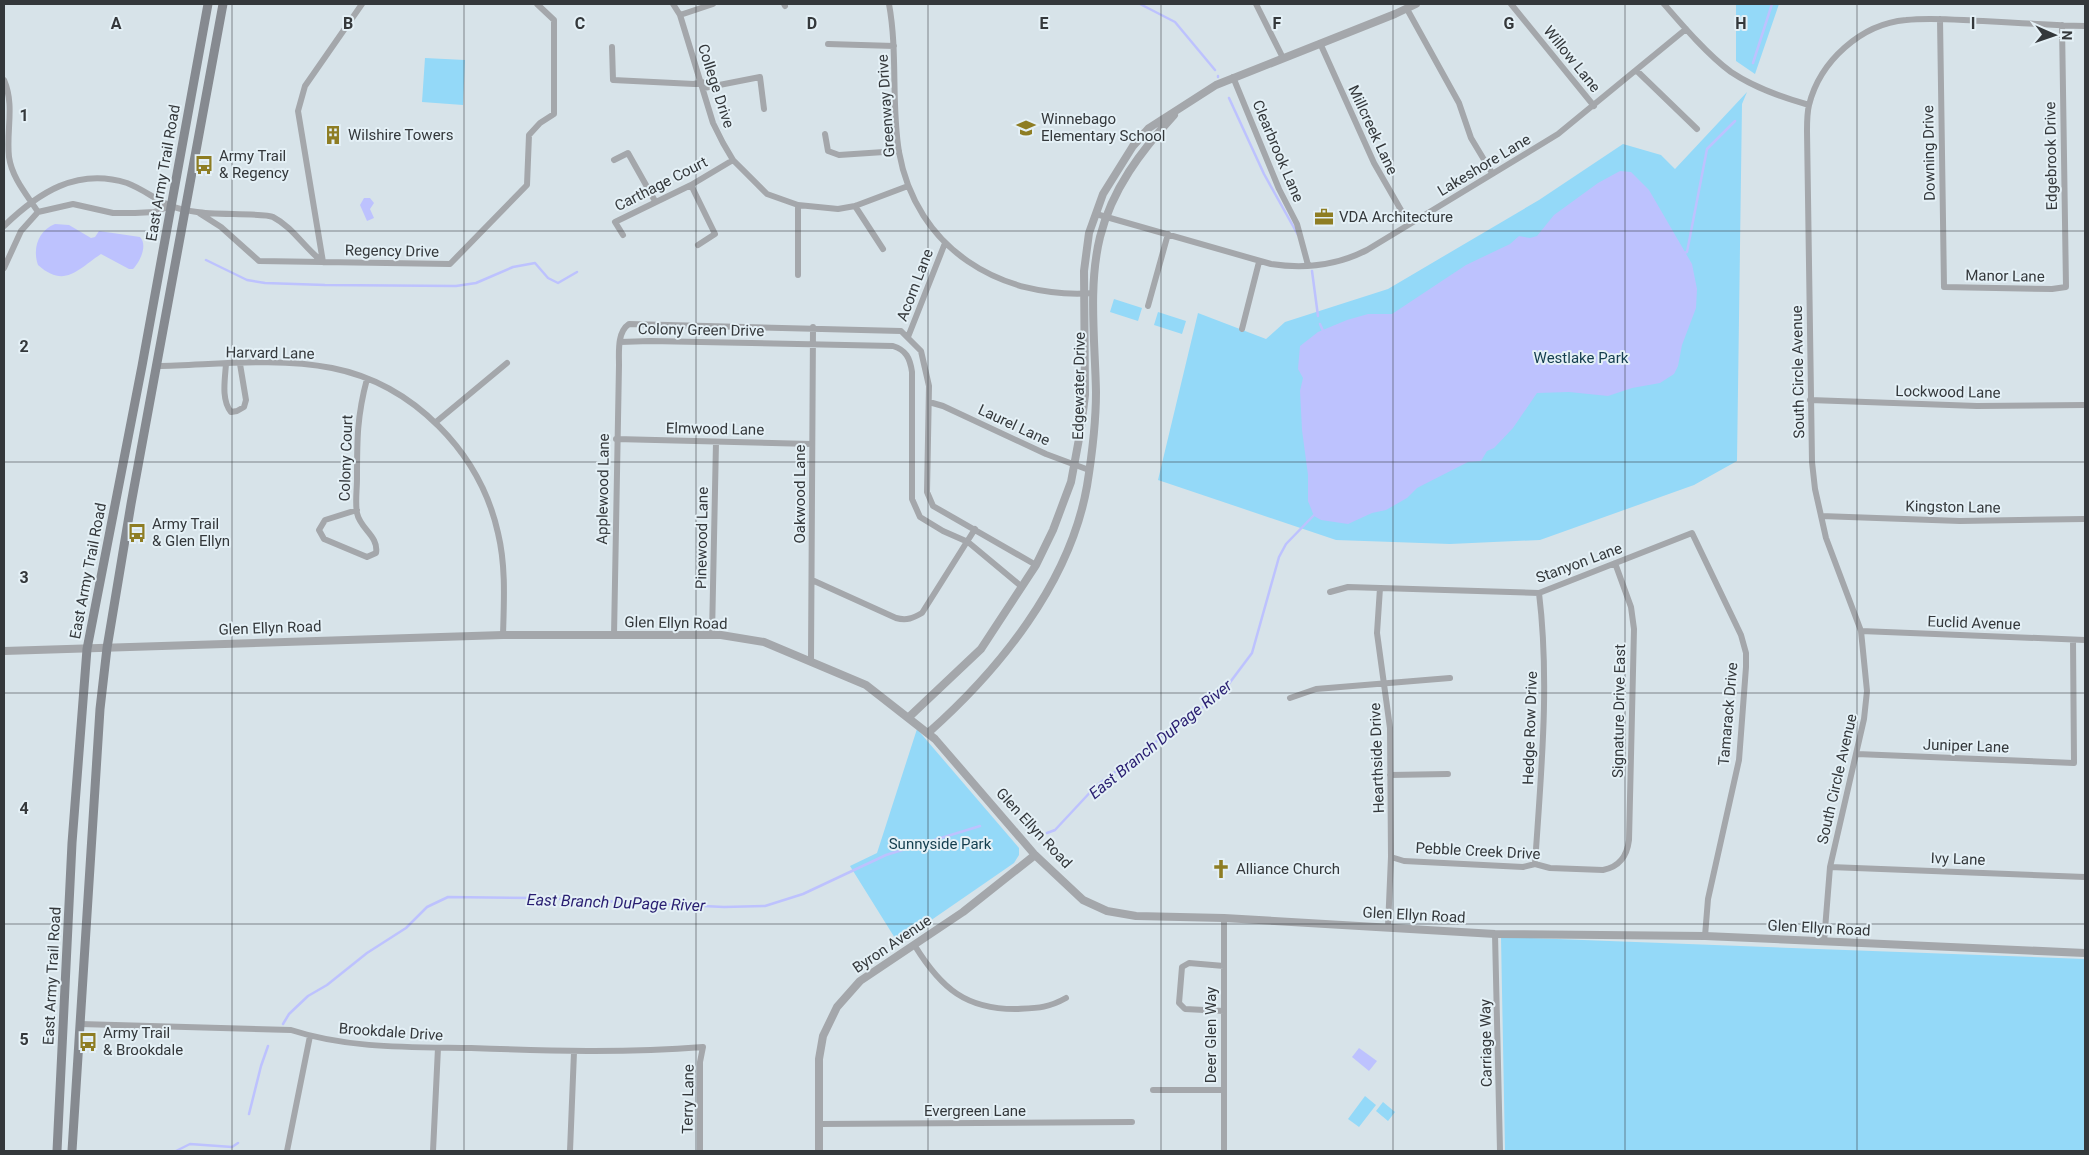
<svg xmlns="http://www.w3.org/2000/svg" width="2089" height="1155" font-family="Roboto,sans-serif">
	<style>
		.green { fill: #94d9f8 }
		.water { fill: #bdc2fe }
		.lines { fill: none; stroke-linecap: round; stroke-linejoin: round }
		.stream { stroke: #bdc2fe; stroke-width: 2.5 }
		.minor { stroke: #a4a7ab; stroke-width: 6 }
		.tertiary { stroke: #a4a7ab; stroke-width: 8 }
		.secondary { stroke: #868a90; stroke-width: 9 }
		.grid { fill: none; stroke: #34383b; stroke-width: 1; stroke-opacity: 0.55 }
		.labels { text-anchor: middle; stroke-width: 4; stroke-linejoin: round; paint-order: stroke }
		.street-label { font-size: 15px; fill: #34383b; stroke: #e4f0f6 }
		.poi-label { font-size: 15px; fill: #34383b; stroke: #e4f0f6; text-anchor: start }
		.park-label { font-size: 15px; fill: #133d4e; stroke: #e4f0f6 }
		.water-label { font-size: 16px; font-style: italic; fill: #291e71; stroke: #e4f0f6 }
		.grid-label { font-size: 16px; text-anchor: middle; font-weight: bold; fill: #34383b; stroke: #e4f0f6; stroke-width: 4; stroke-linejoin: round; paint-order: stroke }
	</style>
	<rect width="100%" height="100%" fill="#d7e3e9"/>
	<path class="green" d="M1736,4h43l-24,70 -19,-13z
		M425,58l40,2 -2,45 -41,-3z
		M1747,92l-5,12 -5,357 -43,24 -154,55 -90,4 -114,-4 -178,-60 40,-167 68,26 19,-17 103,-33 151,-89 84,-56 38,11 14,14z
		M1114,299l28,9 -4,13 -28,-9z
		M1158,312l28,9 -4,13 -28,-9z
		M917,729l102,119v7l-5,8 -116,80 -48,-77 27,-13z
		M1501,937l584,22v192h-580z
		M1365,1096l11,9 -17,22 -11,-8z
		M1383,1102l12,10 -7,9 -12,-10z"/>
	<path class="water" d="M1620,171l11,1 18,18 43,74 5,25 -1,19 -14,37 -4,21 -4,8 -14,9 -28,5 -24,8 -39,-4 -32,1 -24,35 -19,20 -7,3 -6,10 -13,1 -51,26 -10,10 -21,12 -14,3 -24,11 -27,-4 -7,-4 -6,-15v-26l-6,-45 -2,-39 3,-13 -5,-9 2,-23 18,-14 29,-12 21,-6h24l74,-49 44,-21 9,-8 11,2 7,-2 17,-21 44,-32z
		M364,198h6l4,5 -4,6 4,9 -7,3 -7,-16z
		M55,224l14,1 22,13 4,-1 4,-6 41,6c8,8 0,25 -7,32h-4l-28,-15c-23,15 -36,35 -63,11 -6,-17 1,-35 17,-41z
		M1359,1048l18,13 -8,10 -17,-14z"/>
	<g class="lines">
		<path class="stream" d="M1140,4l35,18 40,48
			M1753,63l19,-59
			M1218,76v1
			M1229,98l35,76 34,61
			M1684,253l3,-1 20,-103 28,-28
			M206,260l41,20 18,3 60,2 131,1 20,-3 37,-16 22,-4 13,15 10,5 19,-11
			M1312,271l6,45
			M1320,324l4,9
			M1047,833l8,-3 41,-44 126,-93 30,-40 27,-96 7,-13 30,-31
			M283,1024l6,-10 19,-18 19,-11 40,-32 39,-25 21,-21 21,-10 92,1 184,9 41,-1 38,-12 83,-39 94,-29
			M249,1114l12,-48 7,-20
			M176,1151l14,-7 42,3 6,-4"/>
		<path class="minor" d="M362,4l-57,82 -7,25 25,151 127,2 77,-79 2,-50 11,-12 14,-9v-94l-17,-16
			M673,4l7,11 33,108 10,20 10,17 34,34 31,11 40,4 17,-3 53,-20
			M784,4l1,2
			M889,4c9,49 2,100 10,148 17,96 101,148 195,141
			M1256,4l27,54
			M1511,4l83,102
			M1664,4c19,22 44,51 67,68 24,16 50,25 78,33
			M1407,9l52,94 12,35 21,35
			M680,15l33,-11
			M1940,19l4,268 108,2 14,-2 -4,-262
			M1320,43l54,120 35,61
			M828,44l66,2
			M612,47l1,33 81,4 8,-2
			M1637,71l60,58
			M1233,77l46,112 18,35 11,41
			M4,80c11,26 2,50 5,77 3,21 18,38 29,55
			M704,88l56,-11 4,32
			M825,134l3,17 11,4 60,-4
			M614,160l14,-7 27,48
			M691,185l24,49 -17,11
			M798,205v70
			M855,206l28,43
			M38,212l35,-8 40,9h22l19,-1 17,-6
			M199,213l22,14 38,34 64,1
			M1096,214l175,50c33,5 65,2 96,-14l191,-116 128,-105
			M4,226c34,-33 73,-59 123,-43 16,6 29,17 44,23 8,3 18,5 26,6 15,3 68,1 76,5 21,11 31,31 50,45
			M623,235l-8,-13 76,-37 42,-25
			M4,268l17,-37 17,-19
			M1148,306l20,-72
			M1242,329l17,-67
			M908,337l37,-94
			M620,342l30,-1 243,5c13,4 17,12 19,26v127l8,18 23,14 25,11 54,45
			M226,364c-1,15 -5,36 5,48l6,-1 7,-4 2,-7 -6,-36
			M157,366c57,-1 118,-9 175,2 81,16 148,84 166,165 8,33 6,68 5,102
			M1810,400l167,6 108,-1
			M929,402l14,4 103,48 43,16
			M436,422l71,-59
			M616,439l196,5
			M357,510l-32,10 -6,10 5,9 43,18 9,-4c3,-17 -16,-24 -19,-40 -2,-11 0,-23 0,-35 0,-38 0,-62 10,-99
			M1821,516l139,5 125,-2
			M812,580l84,38c11,3 17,0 26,-5l53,-84
			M1380,588l-3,45 13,95 1,129 -3,70
			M1330,592l18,-5 191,6 153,-60 49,102 5,18v14l-7,93 -31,139 -3,37
			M1861,631l224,9
			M712,635l4,-193
			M614,636l5,-271c0,-13 -2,-33 10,-41l272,7 20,20 8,35 -2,106 6,14 103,59
			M811,660l2,-333
			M1290,698l26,-9 134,-11
			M1857,754l217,9 -1,-123
			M1390,775l58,-1
			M1391,857l13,4 119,6 12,-3 15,4 53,2c16,-3 24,-13 26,-30l5,-211 -3,-22 -16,-44
			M1535,864c6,-91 15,-181 4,-271
			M1830,867l255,10
			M1224,918v233
			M1495,934l5,217
			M1824,942l6,-75 34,-148 3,-28 -6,-60 -35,-93 -11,-49 -3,-27 -5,-331c0,-8 0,-18 2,-26 11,-44 52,-81 97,-85 26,-3 51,0 77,1 34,2 68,4 102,5
			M915,946c26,42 51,64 103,63 20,-1 30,-1 48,-11
			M1224,966l-35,-3 -7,4 -3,36 6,6 39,2
			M80,1024l211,6c58,19 120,17 180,18 78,3 155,5 232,-1l-3,15v89
			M1153,1090h71
			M819,1124l313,-2
			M287,1151l23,-115
			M433,1151l5,-103
			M570,1151l4,-99"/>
		<path class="tertiary" d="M4,651l499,-16h218l43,7 102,43 69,54 100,116 48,45 24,11 29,5 88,2 271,16 210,2 380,17
			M908,718l73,-69 55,-84 17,-35 18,-48 10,-54 4,-33 -1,-124 5,-38 14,-39 30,-48 16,-18 67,-43 179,-71 21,-10
			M928,733c71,-63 142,-150 159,-247 5,-31 9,-63 9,-94 -1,-51 -8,-106 4,-155 12,-48 41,-86 74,-122
			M819,1151v-92l4,-23 14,-29 23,-26 103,-69 72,-57"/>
		<path class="secondary" d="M57,1151l15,-308 15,-194 55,-283 66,-362
			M72,1151l28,-442 7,-61 24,-144 92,-500"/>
	</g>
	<path class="grid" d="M232,4v1147M464,4v1147M696,4v1147M928,4v1147M1161,4v1147M1393,4v1147M1625,4v1147M1857,4v1147M4,231h2081M4,462h2081M4,693h2081M4,924h2081"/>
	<defs>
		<g id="school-bare" transform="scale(1.5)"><path d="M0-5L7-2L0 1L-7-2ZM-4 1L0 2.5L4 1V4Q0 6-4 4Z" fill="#8e7d23" stroke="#e4f0f6" stroke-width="2.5" paint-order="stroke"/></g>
		<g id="building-bare" transform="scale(1.5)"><path d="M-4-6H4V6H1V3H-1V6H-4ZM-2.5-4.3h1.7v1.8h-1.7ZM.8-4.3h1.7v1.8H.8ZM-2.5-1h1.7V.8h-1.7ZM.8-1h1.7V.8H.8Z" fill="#8e7d23" stroke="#e4f0f6" stroke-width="2.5" paint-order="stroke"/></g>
		<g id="bus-bare" transform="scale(1.5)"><path d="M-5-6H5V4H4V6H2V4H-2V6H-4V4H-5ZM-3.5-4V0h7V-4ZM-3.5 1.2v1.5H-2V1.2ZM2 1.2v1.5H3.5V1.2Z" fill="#8e7d23" stroke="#e4f0f6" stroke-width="2.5" paint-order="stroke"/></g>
		<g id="office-bare" transform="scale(1.5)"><path d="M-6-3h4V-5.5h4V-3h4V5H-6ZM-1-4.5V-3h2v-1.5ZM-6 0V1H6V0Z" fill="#8e7d23" stroke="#e4f0f6" stroke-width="2.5" paint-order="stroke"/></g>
		<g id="church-bare" transform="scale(1.5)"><path d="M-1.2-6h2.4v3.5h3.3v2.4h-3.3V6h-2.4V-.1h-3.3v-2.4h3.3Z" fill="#8e7d23" stroke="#e4f0f6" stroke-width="2.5" paint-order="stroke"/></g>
	</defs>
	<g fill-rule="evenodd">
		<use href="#school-bare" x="1026" y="128"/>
		<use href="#building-bare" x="333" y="135"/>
		<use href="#bus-bare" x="204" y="165"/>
		<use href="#office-bare" x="1324" y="217"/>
		<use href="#bus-bare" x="137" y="533"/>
		<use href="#church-bare" x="1221" y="869"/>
		<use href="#bus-bare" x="88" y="1042"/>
	</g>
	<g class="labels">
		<g class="street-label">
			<text transform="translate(1572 59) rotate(51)" y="5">Willow Lane</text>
			<text transform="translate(716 86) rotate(72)" y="5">College Drive</text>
			<text transform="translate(886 106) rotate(-94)" y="5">Greenway Drive</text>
			<text transform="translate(1373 130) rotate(65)" y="5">Millcreek Lane</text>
			<text transform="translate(1278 151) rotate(67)" y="5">Clearbrook Lane</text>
			<text transform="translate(1929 153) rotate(-91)" y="5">Downing Drive</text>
			<text transform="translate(2051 156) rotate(-91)" y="5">Edgebrook Drive</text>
			<text transform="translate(1484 165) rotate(-31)" y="5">Lakeshore Lane</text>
			<text transform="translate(163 173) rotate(-80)" y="5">East Army Trail Road</text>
			<text transform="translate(661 184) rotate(-27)" y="5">Carthage Court</text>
			<text transform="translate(392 251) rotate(1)" y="5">Regency Drive</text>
			<text transform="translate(2005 276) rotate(1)" y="5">Manor Lane</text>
			<text transform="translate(915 285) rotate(-69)" y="5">Acorn Lane</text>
			<text transform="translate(701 330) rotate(1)" y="5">Colony Green Drive</text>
			<text transform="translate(270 353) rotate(1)" y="5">Harvard Lane</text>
			<text transform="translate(1798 372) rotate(-91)" y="5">South Circle Avenue</text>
			<text transform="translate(1079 386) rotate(-89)" y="5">Edgewater Drive</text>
			<text transform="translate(1948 392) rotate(1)" y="5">Lockwood Lane</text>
			<text transform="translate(1014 425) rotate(25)" y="5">Laurel Lane</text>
			<text transform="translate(715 429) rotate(1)" y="5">Elmwood Lane</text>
			<text transform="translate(346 458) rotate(-88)" y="5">Colony Court</text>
			<text transform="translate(603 489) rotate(-89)" y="5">Applewood Lane</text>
			<text transform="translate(800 494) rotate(-90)" y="5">Oakwood Lane</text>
			<text transform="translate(1953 507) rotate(1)" y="5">Kingston Lane</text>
			<text transform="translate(702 538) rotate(-89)" y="5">Pinewood Lane</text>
			<text transform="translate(1579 563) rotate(-20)" y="5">Stanyon Lane</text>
			<text transform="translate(88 571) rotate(-79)" y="5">East Army Trail Road</text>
			<text transform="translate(676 623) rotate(1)" y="5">Glen Ellyn Road</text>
			<text transform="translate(1974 623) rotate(2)" y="5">Euclid Avenue</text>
			<text transform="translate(270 628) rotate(-2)" y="5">Glen Ellyn Road</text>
			<text transform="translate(1619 711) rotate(-89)" y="5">Signature Drive East</text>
			<text transform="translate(1728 714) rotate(-85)" y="5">Tamarack Drive</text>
			<text transform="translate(1530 728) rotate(-88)" y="5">Hedge Row Drive</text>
			<text transform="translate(1966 746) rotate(2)" y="5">Juniper Lane</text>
			<text transform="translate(1377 758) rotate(-92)" y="5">Hearthside Drive</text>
			<text transform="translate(1837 779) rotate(-77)" y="5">South Circle Avenue</text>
			<text transform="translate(1034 828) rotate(47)" y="5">Glen Ellyn Road</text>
			<text transform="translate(1478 851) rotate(3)" y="5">Pebble Creek Drive</text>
			<text transform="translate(1958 859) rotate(2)" y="5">Ivy Lane</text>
			<text transform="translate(1414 915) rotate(3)" y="5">Glen Ellyn Road</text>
			<text transform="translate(1819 928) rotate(3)" y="5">Glen Ellyn Road</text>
			<text transform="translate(892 944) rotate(-34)" y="5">Byron Avenue</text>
			<text transform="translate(52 976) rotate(-87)" y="5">East Army Trail Road</text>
			<text transform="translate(391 1032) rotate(4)" y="5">Brookdale Drive</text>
			<text transform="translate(1211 1035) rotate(-90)" y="5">Deer Glen Way</text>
			<text transform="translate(1486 1043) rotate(-91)" y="5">Carriage Way</text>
			<text transform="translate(688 1099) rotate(-89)" y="5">Terry Lane</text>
			<text x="975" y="1116">Evergreen Lane</text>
		</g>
		<g class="poi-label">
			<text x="1041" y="124">Winnebago<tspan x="1041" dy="17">Elementary School</tspan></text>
			<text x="348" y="140">Wilshire Towers</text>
			<text x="219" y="161">Army Trail<tspan x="219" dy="17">&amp; Regency</tspan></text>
			<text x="1339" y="222">VDA Architecture</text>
			<text x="152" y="529">Army Trail<tspan x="152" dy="17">&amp; Glen Ellyn</tspan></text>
			<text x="1236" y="874">Alliance Church</text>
			<text x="103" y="1038">Army Trail<tspan x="103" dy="17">&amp; Brookdale</tspan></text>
		</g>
		<g class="park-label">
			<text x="1581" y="363">Westlake Park</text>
			<text x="940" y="849">Sunnyside Park</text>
		</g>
		<g class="water-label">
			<text transform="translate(1160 739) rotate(-39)" y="6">East Branch DuPage River</text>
			<text transform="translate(616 902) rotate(2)" y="6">East Branch DuPage River</text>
		</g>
	</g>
	<g class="grid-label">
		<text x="116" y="29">A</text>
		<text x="348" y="29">B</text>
		<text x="580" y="29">C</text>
		<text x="812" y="29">D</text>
		<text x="1044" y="29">E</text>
		<text x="1277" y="29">F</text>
		<text x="1509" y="29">G</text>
		<text x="1741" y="29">H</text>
		<text x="1973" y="29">I</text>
		<text x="24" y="121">1</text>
		<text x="24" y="352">2</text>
		<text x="24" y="583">3</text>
		<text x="24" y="814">4</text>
		<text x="24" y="1045">5</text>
	</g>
	<rect width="2089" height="1155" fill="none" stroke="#34383b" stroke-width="10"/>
	<g transform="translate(2054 35) rotate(92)" stroke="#e4f0f6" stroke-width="4" paint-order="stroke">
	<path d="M0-4L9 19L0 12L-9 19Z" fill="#34383b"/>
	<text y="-8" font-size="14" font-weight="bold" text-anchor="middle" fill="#34383b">N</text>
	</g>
</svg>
